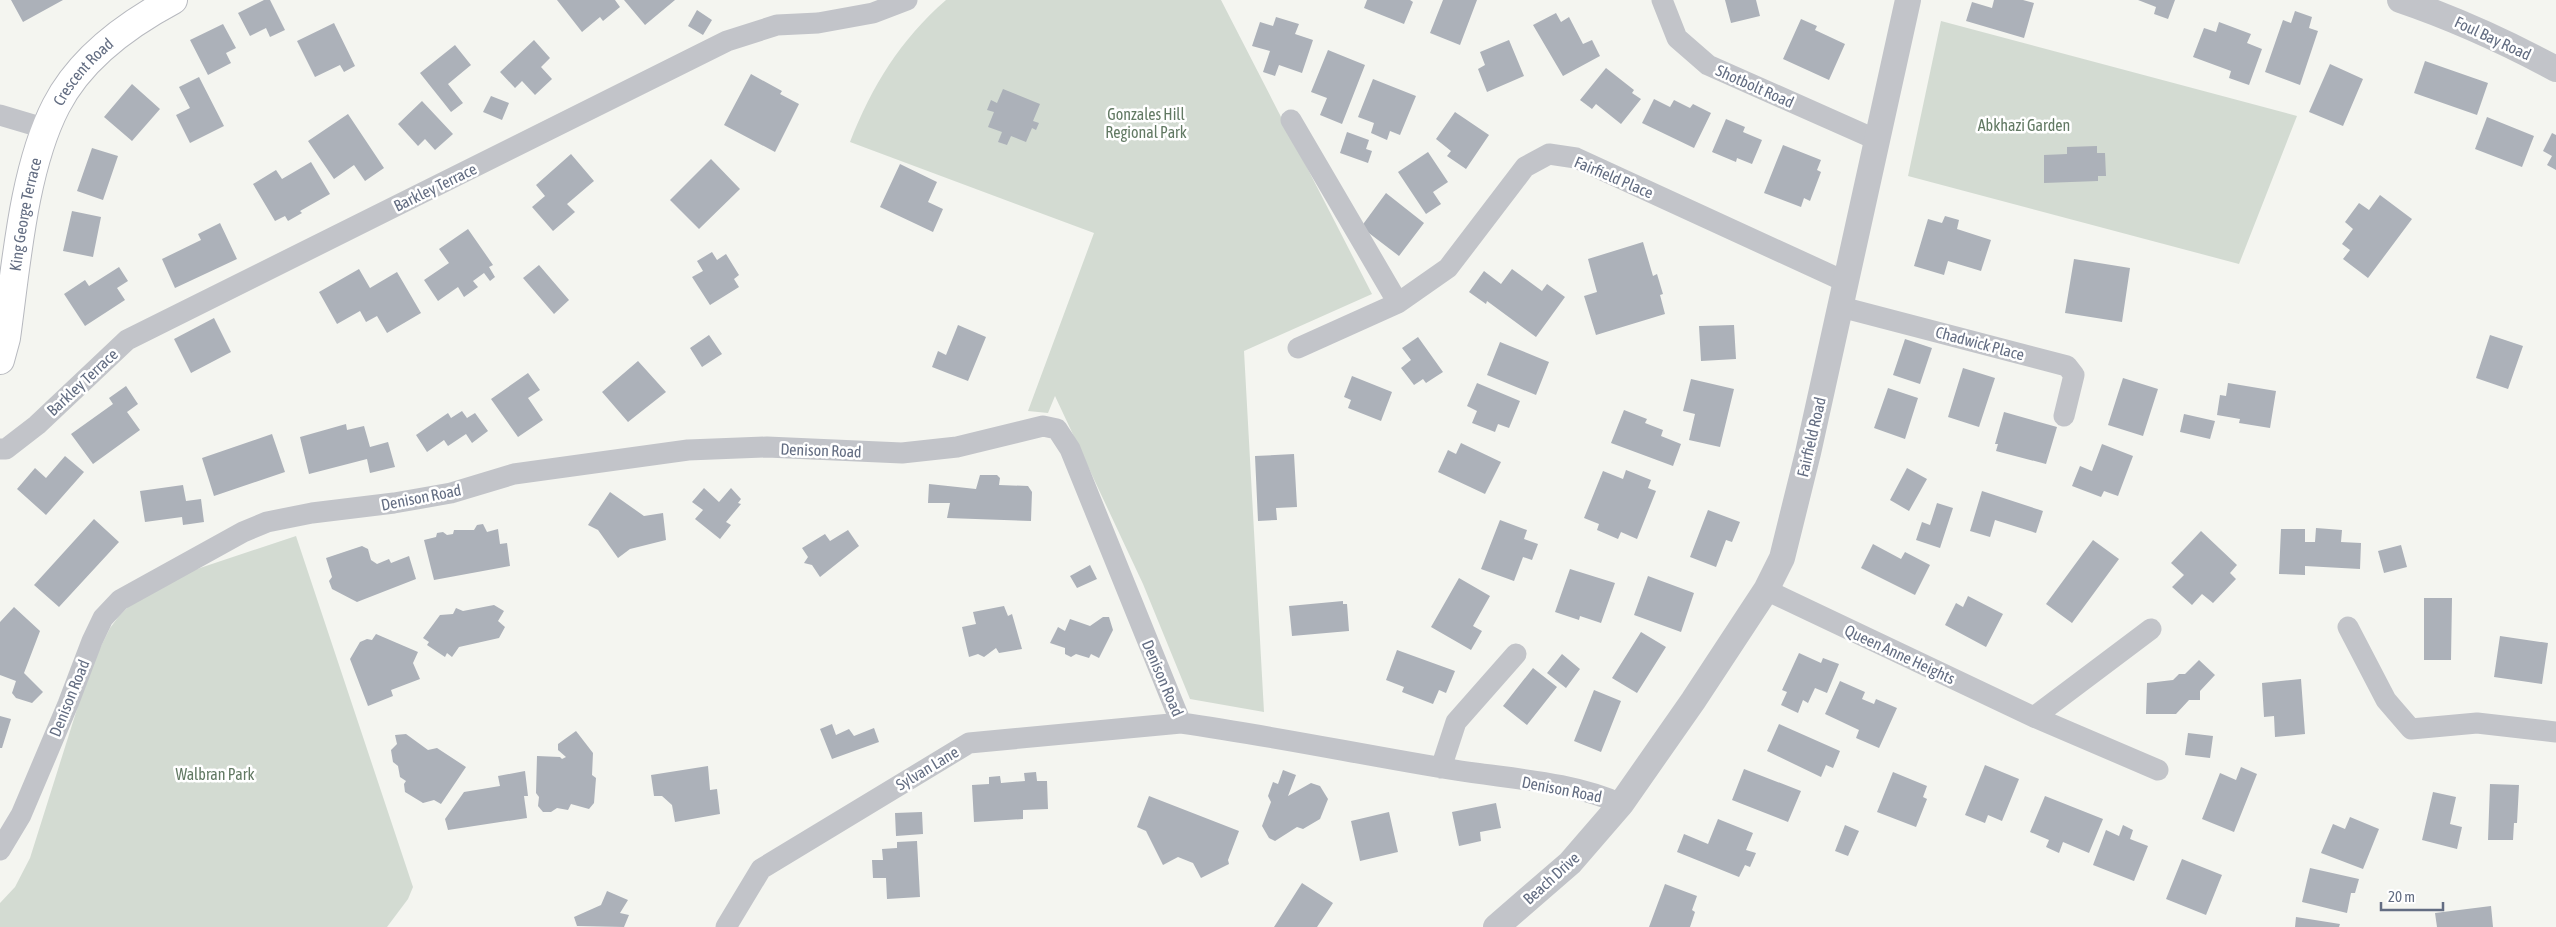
<svg xmlns="http://www.w3.org/2000/svg" width="2556" height="927" font-family="'Asap Condensed',sans-serif">
	<style>
		.green { fill: #d3dbd2 }
		.building { fill: #acb1b9 }
		.lines { fill: none; stroke-linecap: round; stroke-linejoin: round }
		.secondary-casing { stroke: #b7b9bf; stroke-width: 30 }
		.minor { stroke: #c2c4c9; stroke-width: 21 }
		.tertiary { stroke: #c2c4c9; stroke-width: 26 }
		.secondary { stroke: #fff; stroke-width: 28 }
		.labels { text-anchor: middle; stroke-width: 5; stroke-linejoin: round; paint-order: stroke }
		.street-label { font-size: 16px; fill: #636d82; stroke: #fff }
		.park-label { font-size: 16px; fill: #627963; stroke: #fff }
	</style>
	<rect width="100%" height="100%" fill="#f4f5f0"/>
	<path class="green" d="M946,0h275l151,294 -128,57 20,361 -74,-13 -47,-115 -88,-188 -7,17 -20,-2 66,-178 -244,-91c22,-56 50,-102 96,-142z
		M1941,21l356,95 -58,148 -331,-88z
		M296,536l117,351 -5,12 -21,28h-387v-24l15,-16 15,-29 60,-190 20,-40 9,-12 12,-12 48,-29z"/>
	<path class="building" d="M11,0h52l-40,22z
		M264,0h6l15,30 -15,7 -4,-9 -16,8 -12,-23z
		M557,0h58l5,7 -17,14 -3,-4 -18,15z
		M624,0h51l-30,25z
		M1367,0h43l3,2 -9,22 -40,-16z
		M1443,0h34l-17,45 -30,-12z
		M1725,0h31l4,16 -29,7z
		M1994,0h29l11,3 -10,35 -58,-17 6,-19 20,6z
		M2138,0h37l-7,19 -14,-5 2,-7z
		M697,10l15,10 -9,15 -15,-9z
		M2295,11l17,6 -3,11 9,3 -18,54 -35,-13 18,-52 8,3z
		M1556,13l5,9 8,-5 14,27 9,-4 8,16 -37,20 -30,-51z
		M1276,17l23,7 -4,10 18,6 -11,33 -23,-8 -4,11 -12,-4 7,-21 -18,-5 8,-24 13,4z
		M1801,19l16,7 -2,4 30,14 -16,36 -46,-21z
		M2219,22l32,12 -4,9 15,6 -13,36 -20,-7 2,-7 -38,-14 11,-29 12,4z
		M334,23l21,43 -11,6 -4,-7 -25,12 -18,-36z
		M223,24l13,24 -10,5 5,10 -23,12 -18,-35z
		M534,40l16,18 -9,9 11,12 -17,16 -13,-14 -7,7 -15,-16z
		M1509,40l15,36 -37,16 -9,-23 7,-4 -5,-13z
		M455,45l16,20 -23,19 15,19 -12,9 -31,-39z
		M1328,50l37,15 -23,59 -22,-9 7,-17 -16,-6z
		M2425,61l63,22 -11,32 -63,-22z
		M2330,64l33,15 -20,47 -34,-14z
		M1606,68l28,22 -2,3 9,6 -20,25 -25,-20 -4,5 -12,-9z
		M751,74l31,17 -2,3 19,10 -24,48 -51,-27z
		M199,77l25,49 -34,17 -14,-28 14,-7 -11,-21z
		M1373,79l43,17 -16,39 -10,-4 -3,9 -16,-7 3,-10 -16,-6z
		M132,84l28,25 -28,32 -28,-24z
		M1003,89l37,15 -7,17 6,2 -3,7 -4,-2 -6,14 -15,-6 -4,9 -9,-3 4,-10 -14,-5 6,-15 -7,-2 4,-10 6,3z
		M491,96l18,7 -7,17 -19,-8z
		M1654,99l16,8 4,-7 16,8 3,-4 18,9 -17,35 -52,-25z
		M422,101l31,33 -18,16 -10,-11 -7,7 -20,-22z
		M1455,112l34,23 -23,34 -19,-13 4,-5 -15,-12z
		M348,114l36,54 -19,13 -11,-16 -20,14 -26,-38z
		M2487,117l47,19 -12,31 -47,-18z
		M1726,119l19,8 -2,5 19,8 -10,24 -15,-6 -1,4 -24,-10z
		M1347,132l22,8 -3,9 6,2 -4,12 -28,-10z
		M2552,133l4,2v35l-9,-5 5,-9 -9,-5z
		M1783,145l38,15 -4,10 4,2 -11,29 -6,-3 -3,9 -37,-14z
		M2097,146v7h8l1,23h-8v5l-54,2v-28l23,-1v-7z
		M92,148l26,8 -15,44 -26,-9z
		M1428,152l20,30 -15,10 8,12 -15,10 -28,-42z
		M571,154l23,27 -27,23 8,8 -22,19 -21,-24 13,-11 -9,-11z
		M711,159l29,30 -41,40 -29,-29z
		M311,162l19,32 -30,17 2,2 -14,8 -3,-5 -10,5 -22,-37 23,-14 6,9z
		M900,164l37,18 -9,20 15,7 -10,23 -53,-25z
		M1386,193l38,30 -25,33 -38,-29z
		M2380,195l32,24 -44,59 -25,-19 7,-9 -8,-6 11,-15 -8,-7 14,-19 10,7z
		M72,211l29,6 -8,40 -30,-6z
		M1945,216l14,4 -2,9 34,11 -10,31 -33,-10 -4,14 -30,-9 14,-47 14,4z
		M220,223l17,36 -62,29 -13,-29 39,-19 -3,-6z
		M468,229l25,36 -4,2 6,10 -5,4 -6,-8 -11,8 5,6 -14,10 -6,-10 -20,14 -14,-21 25,-17 -10,-14z
		M1643,242l10,34 4,-2 6,20 -3,1 5,19 -69,21 -12,-39 13,-4 -9,-33z
		M712,252l5,8 9,-6 13,21 -5,4 5,8 -29,18 -18,-28 11,-6 -6,-10z
		M2074,259l56,9 -8,54 -57,-9z
		M539,265l30,35 -15,14 -31,-36z
		M119,267l9,14 -11,7 8,12 -40,26 -21,-32 21,-14 4,6z
		M359,269l11,19 27,-16 24,41 -34,20 -10,-17 -11,6 -6,-11 -23,13 -18,-32z
		M1512,269l30,22 5,-7 18,13 -29,40 -49,-36 -1,3 -17,-12 15,-21 17,13z
		M214,318l17,34 -40,21 -17,-34z
		M958,325l28,12 -18,44 -36,-14 6,-16 8,4z
		M1734,325l2,34 -35,2 -2,-35z
		M709,335l13,19 -20,13 -12,-19z
		M2490,335l33,11 -15,43 -32,-11z
		M1418,337l25,35 -17,11 -3,-4 -9,6 -13,-17 10,-8 -9,-12z
		M1905,339l27,9 -12,36 -27,-9z
		M1500,342l49,20 -13,33 -49,-20z
		M638,361l28,31 -38,30 -26,-30z
		M1963,368l32,10 -16,49 -31,-10z
		M528,373l12,17 -12,8 15,22 -25,17 -27,-38z
		M1352,376l40,16 -11,29 -33,-13 3,-8 -7,-3z
		M2123,378l35,11 -15,47 -35,-11z
		M1691,379l43,10 -14,58 -31,-7 6,-26 -12,-3z
		M1477,383l43,18 -11,27 -11,-4 -3,8 -23,-9 5,-12 -10,-5z
		M2228,383l48,8 -6,37 -31,-5 1,-4 -23,-4 3,-20 6,1z
		M126,386l12,18 -11,8 13,18 -47,34 -22,-30 42,-30 -4,-6z
		M1888,388l30,10 -13,41 -31,-11z
		M1624,410l23,9 -2,4 18,7 -2,6 20,8 -8,22 -62,-23z
		M462,411l5,7 8,-5 13,18 -16,12 -6,-9 -18,12 -4,-6 -17,12 -11,-17 32,-22 3,5z
		M2004,412l53,15 -11,37 -50,-13 2,-7h-3z
		M2184,414l31,7 -5,18 -30,-7z
		M346,424l1,6 17,-4 6,21 18,-5 7,25 -25,6 -3,-14 -58,15 -9,-37z
		M272,434l13,38 -71,24 -12,-38z
		M1461,443l40,19 -16,32 -47,-22 10,-22 8,4z
		M2102,444l31,12 -15,40 -14,-5 -3,6 -29,-11 8,-20 12,5z
		M1294,454l3,53 -21,1 1,12 -19,1 -3,-65z
		M65,456l19,16 -38,43 -29,-26 18,-21 11,10z
		M1907,468l20,11 -18,32 -19,-11z
		M1626,470l25,10 -3,8 8,3 -19,48 -16,-7 -3,7 -21,-9 2,-6 -15,-6 19,-47 20,8z
		M980,475h17l3,3 -1,7 29,1 4,6 -1,29 -84,-3 3,-15h-22l1,-19 47,5z
		M183,485l3,16 15,-2 3,23 -21,3 -1,-8 -37,5 -5,-31z
		M704,488l15,14 12,-14 10,11 -3,4 3,1 -15,18 5,3 -11,14 -25,-20 8,-9 -11,-8z
		M1982,491l61,20 -7,22 -41,-13 -5,17 -20,-6z
		M610,492l34,24 19,-3 3,27 -36,9 -12,9 -20,-28 -10,-5z
		M1937,503l16,5 -13,40 -24,-8 6,-18 8,3z
		M1708,510l32,12 -8,20 -6,-2 -10,27 -26,-10z
		M94,519l25,23 -60,65 -25,-22z
		M1500,520l27,10 -3,9 14,5 -6,16 -9,-3 -9,24 -33,-12z
		M483,524l4,8 11,-3 2,15 7,-1 3,23 -76,14 -10,-40 12,-3 1,-4 6,-1 4,3 6,-1 1,-4h20l3,-5z
		M2316,528l26,2 -1,12 20,1 -1,26 -55,-3v9l-26,-1 2,-45h24v13h10z
		M848,530l11,16 -39,31 -8,-12 -8,-2 4,-6 -6,-9 23,-14 5,7z
		M2201,531l36,34 -7,8 6,6 -23,24 -11,-9 -10,11 -20,-18 12,-12 -13,-12z
		M2093,540l26,19 -47,64 -26,-19z
		M1873,544l28,15 4,-7 25,13 -15,30 -54,-27z
		M2401,545l6,22 -23,6 -6,-22z
		M362,546l6,3 3,11 6,4 12,-5 2,4 18,-7 7,23 -59,23 -25,-13 -3,-8 3,-4 -6,-19z
		M1090,565l7,14 -20,9 -7,-12z
		M1570,569l45,14 -14,40 -21,-7 -1,4 -24,-8z
		M1648,576l46,17 -13,39 -47,-17z
		M1459,578l31,18 -17,30 9,5 -11,19 -40,-23z
		M1968,596l35,18 -17,33 -41,-22 11,-22 7,4z
		M2424,598h28l-1,62h-27z
		M1343,601v3h4l2,27 -57,5 -3,-30z
		M494,605l10,6 -6,10 7,6 -6,11 -40,9 -7,10 -5,-4 -2,4 -18,-12 2,-3 -6,-4 17,-23 13,-1 3,-6 7,3z
		M1004,606l4,10 4,-2 10,35 -23,4 -3,-5 -12,9 -6,-3 -9,3 -7,-30 14,-3 -3,-12z
		M14,607l26,24 -16,42 19,19 -11,11 -16,-5 -4,-5 4,-12 -16,-6v-53z
		M1103,617h6l4,13 -14,28 -8,-4 -2,4 -13,-4 -5,3 -6,-3v-6l-15,-5 8,-16 7,4 5,-12 20,7z
		M1641,632l25,15 -29,46 -25,-15z
		M376,634l42,18 -5,11 7,16 -29,11 2,6 -25,10 -18,-47 10,-17 7,-3 5,1z
		M2500,636l48,7 -6,41 -48,-7z
		M1397,650l58,21 -9,22 -7,-3 -6,14 -31,-12 2,-5 -18,-7z
		M1799,653l22,10 2,-5 16,6 -12,29 -12,-5 -7,15 -5,-3 -5,13 -17,-8 6,-13 -5,-2z
		M1562,654l18,15 -14,19 -19,-15z
		M2199,660l16,15 -15,16v9h-11l-13,14h-30l1,-31 26,-3 6,-6h6z
		M1533,668l24,19 -30,38 -24,-19z
		M2301,679l4,55 -30,3 -1,-21 -10,1 -2,-34z
		M1840,681l25,11 -3,7 12,5 2,-5 21,9 -18,40 -23,-10 3,-8 -34,-16z
		M1594,690l27,11 -20,51 -27,-11z
		M0,716l11,3 -9,29h-2z
		M832,724l4,11 13,-6 5,7 20,-8 5,14 -47,17 -12,-30z
		M1779,724l61,27 -7,17 -7,-3 -5,12 -54,-26z
		M576,731l17,22 -1,22 4,3 -2,25 -5,6 -18,-5 -3,6 -11,-2 -6,4h-8l-5,-6 1,-9 -3,-4 1,-37 23,1 2,2 4,-2 -8,-7v-6z
		M2188,733l25,3 -3,22 -25,-3z
		M406,734l22,16 9,-2 29,19 -25,37 -7,-4 -11,3 -18,-11 -1,-8 2,-3 -6,-4 -2,-11 -5,-4 -2,-12 6,-6 -2,-9z
		M1985,765l34,14 -17,42 -14,-6 -3,8 -20,-8z
		M708,766l2,24 7,-1 3,25 -45,8 -3,-17 -10,-9h-8l-3,-21z
		M2241,767l16,7 -23,58 -32,-13 18,-46 16,7z
		M1744,769l57,22 -13,31 -56,-22z
		M1283,770l13,5 -8,21 23,-13 9,3 8,13 -8,20 -17,10 -6,-2 -22,14 -6,-3 -7,-12 9,-24 -3,-6 5,-14 5,2z
		M525,771l3,25h-4l3,22 -79,12 -3,-11 19,-27 36,-6 -2,-10z
		M1036,772l1,9h10l1,28 -25,1v9l-49,3 -2,-37 17,-1v-7l11,-1 1,7 24,-2 -1,-8z
		M1893,772l34,14 -4,11 4,2 -11,28 -39,-15z
		M2490,784l29,1 -2,38h-3l-1,17h-25z
		M2433,792l23,5 -6,27 12,3 -5,22 -35,-9z
		M1149,796l90,35 -11,29 1,4 -28,14 -8,-15 -15,-6 -15,8 -17,-34 -9,-4z
		M2045,796l58,23 -14,34 -26,-11 -4,11 -13,-6 3,-7 -19,-8z
		M1496,803l5,25 -21,4 1,9 -22,5 -7,-34z
		M922,812l1,22 -27,2 -1,-23z
		M1389,812l9,40 -38,9 -9,-40z
		M2350,817l29,12 -16,40 -42,-16 12,-29 12,5z
		M1718,819l35,14 -7,17 10,3 -6,14 -5,-2 -6,12 -62,-25 7,-18 24,10z
		M1845,825l14,6 -11,25 -13,-5z
		M2123,825l10,5 -3,9 18,7 -14,35 -41,-16 13,-35 13,6z
		M917,841l3,56 -33,2 -1,-21h-13l-1,-18h11l-1,-11 15,-1v-6z
		M2182,859l40,16 -16,40 -40,-16z
		M2310,868l49,11 -4,14h-4l-4,20 -45,-11z
		M1302,883l31,20 -16,24h-43z
		M1665,884l32,12 -5,14 3,2 -5,15h-41z
		M607,891l21,9 -8,13 9,2 -5,12 -47,-1 -3,-9 27,-12z
		M2491,906l2,21h-56l-2,-14z
		M2296,917l44,7 -1,3h-44z"/>
	<g class="lines">
		<g class="secondary-casing">
			<g id="secondary">
				<path id="s1" d="M0,360l6,-22c10,-71 17,-168 50,-232 24,-47 72,-82 117,-106"/>
			</g>
		</g>
		<path class="minor" d="M1662,0l15,38 31,27 169,75
			M0,115l47,14
			M1291,120l107,183
			M1841,307l226,59 7,9 -10,41
			M1298,348l100,-45 50,-35 77,-101 24,-13 27,4 270,124
			M0,449h6l31,-24 90,-85 600,-299 50,-16 41,-2 55,-10 34,-13
			M1766,590l268,127 124,53
			M2348,627l38,73 25,29 66,-6 79,9
			M2034,717l117,-88
			M1441,768l15,-46 60,-68
			M0,850l21,-35 47,-111 24,-63 11,-23 17,-18 123,-68 24,-10 45,-9 82,-10 57,-10 63,-19 174,-24 79,-3 135,6 55,-6 86,-21 14,3 13,20 111,274c92,13 182,32 274,47 55,9 115,11 166,34
			M726,927l35,-58 208,-126 212,-20"/>
		<path class="tertiary" d="M2400,0c56,19 104,41 156,69
			M1496,927l74,-64 51,-59 72,-103 73,-111 16,-32 26,-105 100,-453"/>
		<use href="#secondary" class="secondary"/>
	</g>
	<g class="labels">
		<g class="street-label">
			<text transform="translate(2493 38) rotate(25)" y="6">Foul Bay Road</text>
			<text dy="6" stroke="none"><textPath href="#s1" startOffset="305">Crescent Road</textPath></text>
			<text transform="translate(1755 86) rotate(24)" y="6">Shotbolt Road</text>
			<text transform="translate(1614 177) rotate(23)" y="6">Fairfield Place</text>
			<text transform="translate(435 187) rotate(-26)" y="6">Barkley Terrace</text>
			<text dy="6" stroke="none"><textPath href="#s1" startOffset="148">King George Terrace</textPath></text>
			<text transform="translate(1980 343) rotate(15)" y="6">Chadwick Place</text>
			<text transform="translate(82 382) rotate(-43)" y="6">Barkley Terrace</text>
			<text transform="translate(1811 437) rotate(-77)" y="6">Fairfield Road</text>
			<text transform="translate(821 450) rotate(2)" y="6">Denison Road</text>
			<text transform="translate(421 497) rotate(-11)" y="6">Denison Road</text>
			<text transform="translate(1900 654) rotate(25)" y="6">Queen Anne Heights</text>
			<text transform="translate(1163 678) rotate(67)" y="6">Denison Road</text>
			<text transform="translate(69 698) rotate(-68)" y="6">Denison Road</text>
			<text transform="translate(927 768) rotate(-31)" y="6">Sylvan Lane</text>
			<text transform="translate(1562 789) rotate(11)" y="6">Denison Road</text>
			<text transform="translate(1551 878) rotate(-42)" y="6">Beach Drive</text>
		</g>
		<g class="park-label">
			<text x="1146" y="120">Gonzales Hill<tspan x="1146" dy="18">Regional Park</tspan></text>
			<text x="2024" y="131">Abkhazi Garden</text>
			<text x="215" y="780">Walbran Park</text>
		</g>
	</g>
	<path d="M2381 902v8h62v-8" fill="none" stroke="#636d82" stroke-width="2.5"/>
	<text x="2388" y="902" font-size="15" fill="#636d82" stroke="#ffffff" stroke-width="4" paint-order="stroke">20 m</text>
</svg>
